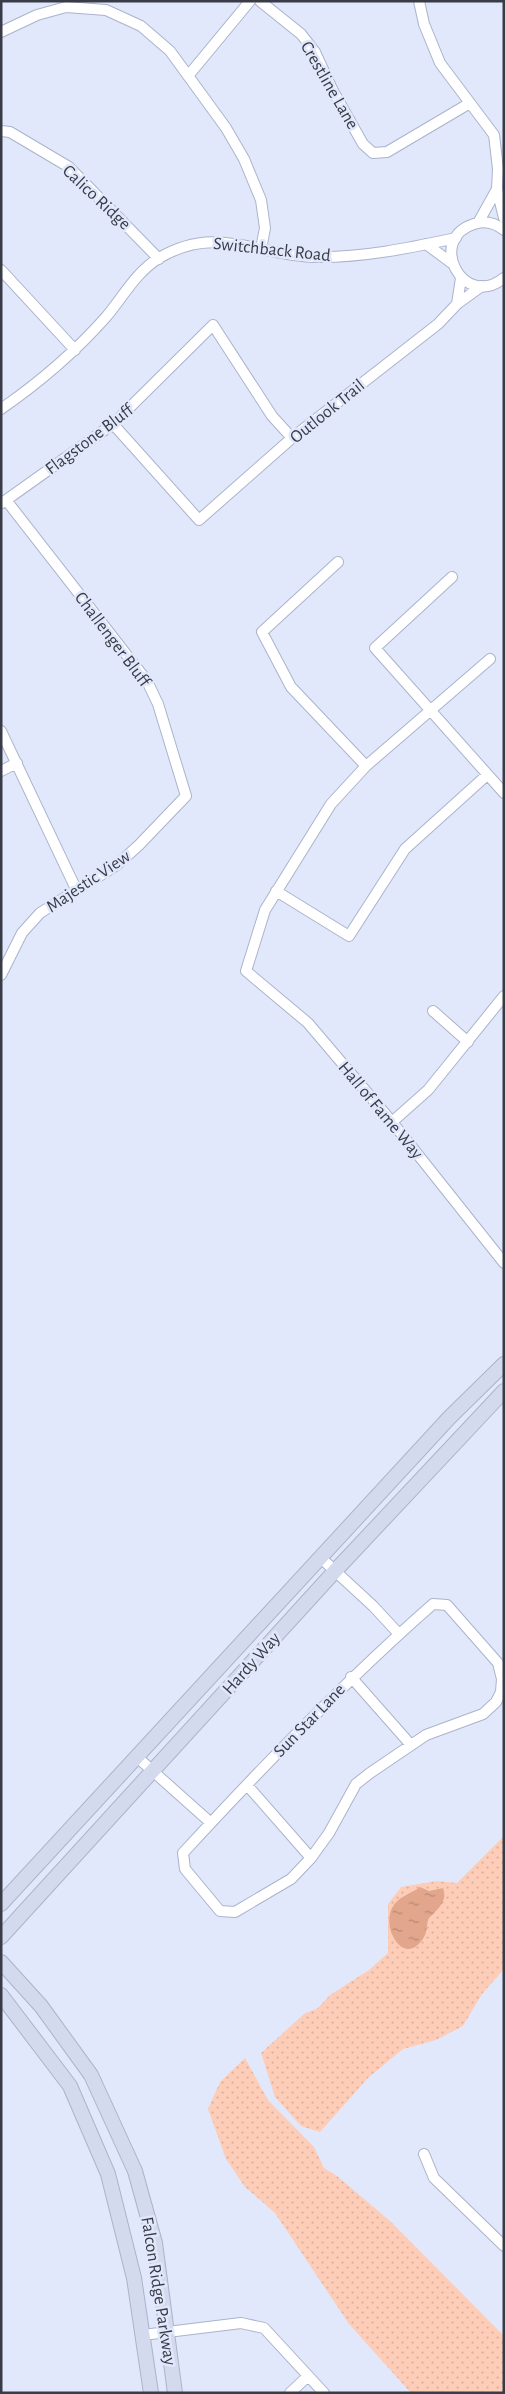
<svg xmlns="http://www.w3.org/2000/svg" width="505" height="2394" font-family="'Alegreya Sans',sans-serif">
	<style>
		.green { fill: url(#green-dots) }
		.water { fill: url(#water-ripples) }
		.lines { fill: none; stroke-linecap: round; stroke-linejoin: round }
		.minor-casing { stroke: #abb3cb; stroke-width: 12 }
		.secondary-casing { stroke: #abb3cb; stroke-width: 16 }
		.minor { stroke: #fff; stroke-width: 10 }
		.secondary { stroke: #d4daed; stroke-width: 14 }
		.labels { text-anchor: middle; stroke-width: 5; stroke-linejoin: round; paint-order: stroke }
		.street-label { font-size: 18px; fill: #393c46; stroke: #e1e8fc }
	</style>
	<defs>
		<pattern id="green-dots" width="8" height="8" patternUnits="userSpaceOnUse" patternTransform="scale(1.25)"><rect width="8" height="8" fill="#fecdb8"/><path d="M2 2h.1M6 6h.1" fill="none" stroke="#dab1a0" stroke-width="1.8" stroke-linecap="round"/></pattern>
		<pattern id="water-ripples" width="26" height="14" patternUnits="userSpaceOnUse" patternTransform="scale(1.25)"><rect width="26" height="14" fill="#e2a68c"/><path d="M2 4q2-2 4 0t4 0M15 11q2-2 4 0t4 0" fill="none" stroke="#b88874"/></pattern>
	</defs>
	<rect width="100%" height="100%" fill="#e1e8fc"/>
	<path class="green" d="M504,1836v133l-22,25 -19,32 -27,14 -33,9 -35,29 -48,54 -19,-6 -26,-29 -14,-44 43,-39 14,-6 12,-13 39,-25 19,-17v-49l13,-17 36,-6 20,2z
		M245,2058l23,42 46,47 10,21 13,8 53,45 114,115v57h-93l-62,-69 -74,-111 -30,-26 -19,-28 -18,-50 12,-27z"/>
	<path class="water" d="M420,1887l9,4 14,-3c5,13 -5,21 -14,30 -3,6 -1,12 -5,19 -19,32 -43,-8 -32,-29 6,-12 19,-14 28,-21z"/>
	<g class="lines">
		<g class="minor-casing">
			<path id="minor" d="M260,1l41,33 14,18 18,39 30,53 10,9 14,-1 83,-49
				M419,1l5,23 16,39 54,72 4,34 -1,20 7,29
				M1,32l36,-17 29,-8 40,3 35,16 29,25 56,77 18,31 17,41 4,28 -4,21
				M188,76l62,-75
				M1,131l9,1 59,35 90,92
				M478,223l19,-34
				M504,230c-9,-7 -19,-10 -30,-6 -48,15 -11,87 30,54
				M426,244l27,20
				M1,270l74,80
				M457,304l4,-26
				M1,409c39,-27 74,-57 105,-92 17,-20 30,-45 53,-59 57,-34 97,-3 155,-1 48,1 95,-9 142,-19
				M113,424l86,96 93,-82 146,-114 19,-20 25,-18
				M2,503l111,-79 100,-99 59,91 20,22
				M338,562l-76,70 29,55 75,79
				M452,577l-77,71 129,145
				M490,659l-124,107 -35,38 -66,106 -19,61 62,52 84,99 112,141
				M1,731l75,158
				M1,771l16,-8
				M276,891l73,45 56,-87 82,-74
				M1,975l21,-42 18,-20 77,-48 22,-20 47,-49 -28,-92 -11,-23 -141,-181
				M433,1011l35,31
				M392,1122l36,-32 76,-94
				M321,1558l52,48 26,28
				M433,1604l14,1 51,58 4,16 -1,13 -5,10 -13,12 -57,21 -56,38 -14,11 -27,49 -18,25 -20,21 -56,33 -15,-1 -35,-42 -2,-16c80,-87 161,-171 250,-249z
				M351,1677l60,68
				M137,1757l74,66
				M247,1785l64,73
				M424,2154l10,24 70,68
				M143,2335l98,-12 23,5 60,65
				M290,2393l18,-17"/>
		</g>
		<g class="secondary-casing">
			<path id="secondary" d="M1,1904l448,-486 55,-54
				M1,1937l334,-366 169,-180
				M1,1962l40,44 50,69 44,96 20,72 20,150
				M1,1995l69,91 38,88 26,104 17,115"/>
		</g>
		<use href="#minor" class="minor"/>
		<use href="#secondary" class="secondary"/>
	</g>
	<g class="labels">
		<g class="street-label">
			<text transform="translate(330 85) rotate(60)" y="6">Crestline Lane</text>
			<text transform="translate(97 197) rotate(43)" y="6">Calico Ridge</text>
			<text transform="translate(272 249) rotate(6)" y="6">Switchback Road</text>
			<text transform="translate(327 411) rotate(-39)" y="6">Outlook Trail</text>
			<text transform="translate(89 439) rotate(-37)" y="6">Flagstone Bluff</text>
			<text transform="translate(113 639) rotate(53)" y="6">Challenger Bluff</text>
			<text transform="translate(88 881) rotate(-34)" y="6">Majestic View</text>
			<text transform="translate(381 1110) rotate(50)" y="6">Hall of Fame Way</text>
			<text transform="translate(251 1663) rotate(-48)" y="6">Hardy Way</text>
			<text transform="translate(309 1720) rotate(-46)" y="6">Sun Star Lane</text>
			<text transform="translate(159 2291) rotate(81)" y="6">Falcon Ridge Parkway</text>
		</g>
	</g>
	<rect width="505" height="2394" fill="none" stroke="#393c46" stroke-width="5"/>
</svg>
